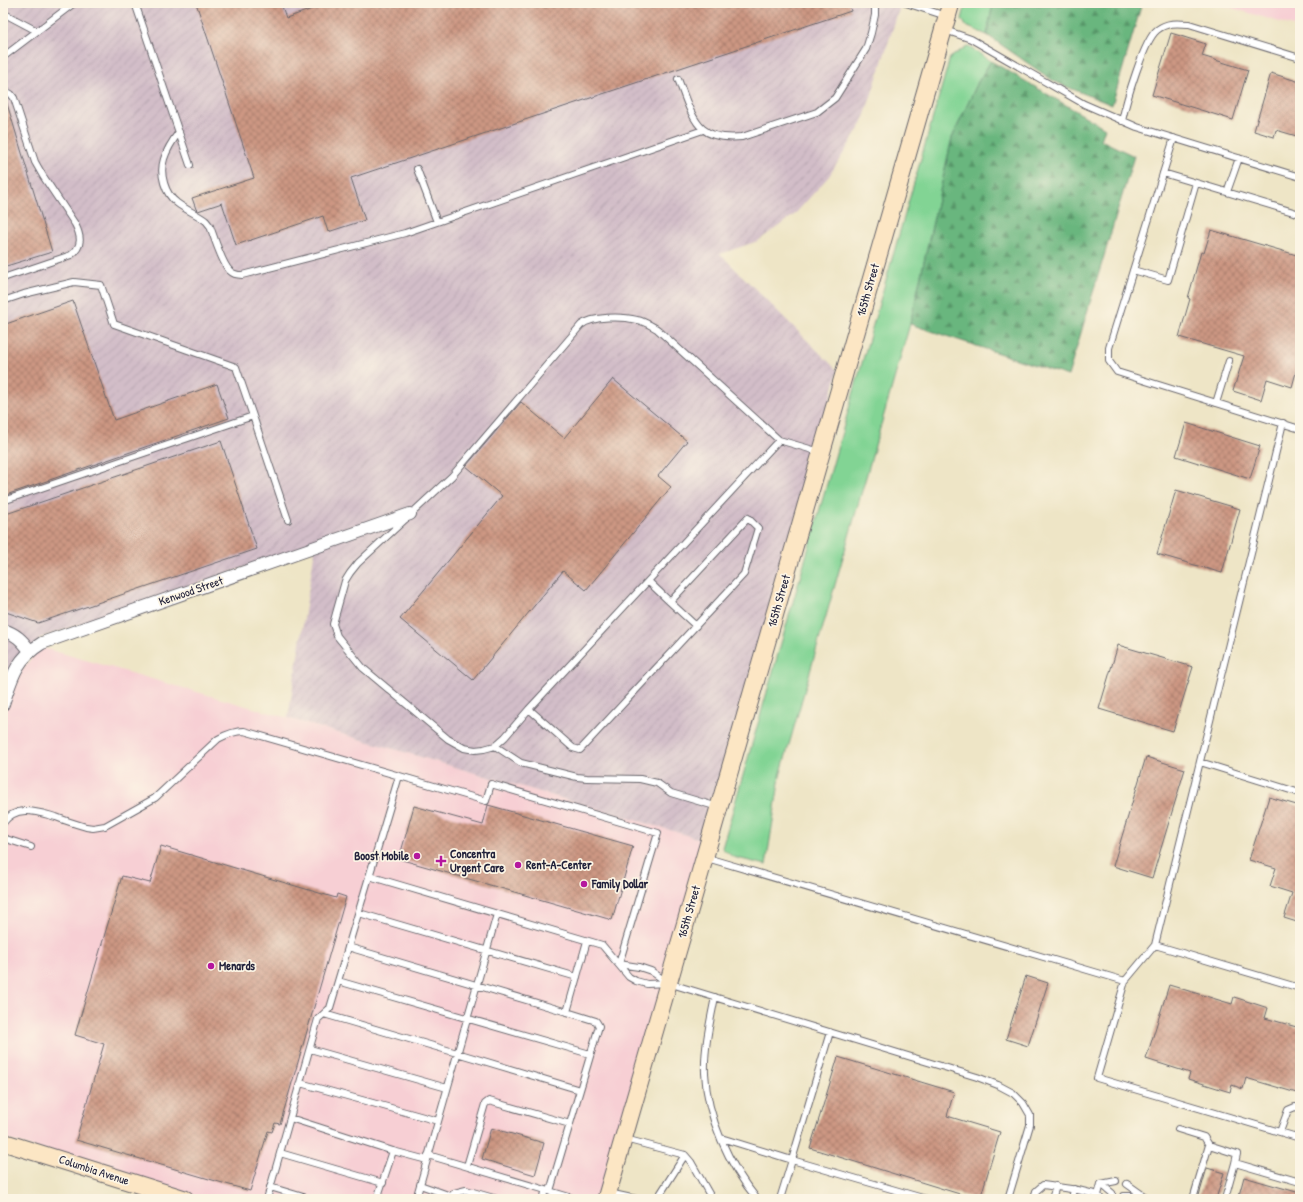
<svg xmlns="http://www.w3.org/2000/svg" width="1303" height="1202" font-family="'Patrick Hand',sans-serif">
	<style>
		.built { fill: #f7cfd4 }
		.industrial { fill: url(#industrial-furrows) }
		.grass { fill: #82d494; stroke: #527b68 }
		.forest { fill: url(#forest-firs); stroke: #466c5c }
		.building { fill: url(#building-cross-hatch) }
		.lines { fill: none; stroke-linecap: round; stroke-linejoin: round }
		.lane-casing { stroke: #69666c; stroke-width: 8 }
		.street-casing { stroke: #69666c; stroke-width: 14 }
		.secondary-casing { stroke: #69666c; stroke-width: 19 }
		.lane { stroke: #fff; stroke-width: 6 }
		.street { stroke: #fff; stroke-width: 12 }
		.secondary { stroke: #fce6c4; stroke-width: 17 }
		.poi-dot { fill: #b5179e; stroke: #fcf5e5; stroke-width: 1.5 }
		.labels { text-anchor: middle; stroke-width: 3.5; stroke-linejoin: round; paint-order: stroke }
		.street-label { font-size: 12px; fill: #22223b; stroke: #fcf5e5 }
		.poi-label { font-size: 12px; font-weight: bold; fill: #22223b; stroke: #fcf5e5; text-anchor: start }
	</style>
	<defs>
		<pattern id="industrial-furrows" width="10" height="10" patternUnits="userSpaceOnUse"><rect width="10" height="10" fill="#d2bdc8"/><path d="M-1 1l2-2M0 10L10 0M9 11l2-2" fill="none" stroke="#b4a2ad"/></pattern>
		<pattern id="forest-firs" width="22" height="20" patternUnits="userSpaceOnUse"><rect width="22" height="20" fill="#69b67e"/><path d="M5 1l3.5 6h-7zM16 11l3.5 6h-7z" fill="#569468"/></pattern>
		<pattern id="building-cross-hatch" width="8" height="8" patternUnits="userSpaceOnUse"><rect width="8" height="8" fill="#cd9783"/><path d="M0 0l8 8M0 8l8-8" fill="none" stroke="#a67b6c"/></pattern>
	</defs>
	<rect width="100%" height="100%" fill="#fcf5e5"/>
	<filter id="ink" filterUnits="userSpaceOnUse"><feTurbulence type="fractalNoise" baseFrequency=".025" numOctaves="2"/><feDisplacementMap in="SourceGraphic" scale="8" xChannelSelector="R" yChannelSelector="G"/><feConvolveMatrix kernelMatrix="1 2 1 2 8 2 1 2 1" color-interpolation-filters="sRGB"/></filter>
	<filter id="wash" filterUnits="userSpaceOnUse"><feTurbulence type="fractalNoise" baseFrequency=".012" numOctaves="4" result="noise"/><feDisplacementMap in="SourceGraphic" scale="16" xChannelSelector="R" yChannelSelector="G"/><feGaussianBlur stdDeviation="0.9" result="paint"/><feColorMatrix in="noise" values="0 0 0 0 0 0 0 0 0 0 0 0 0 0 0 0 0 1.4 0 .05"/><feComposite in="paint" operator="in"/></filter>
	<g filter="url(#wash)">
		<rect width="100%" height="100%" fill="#eee5c6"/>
		<path class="built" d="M1215,3h85v25z
			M40,647l248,71 419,123 -105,358h-406l-193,-61v-424l10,-32z"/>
		<path class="industrial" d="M3,3h898l-39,121 -33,52 -35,39 -36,26 -38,13 118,117 -131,470 -419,-123 28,-175 -276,95 -37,60z"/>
		<path class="grass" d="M966,3h27l-6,32 -21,-9 -4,-7z
			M967,46l24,15 -13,21 -26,56 -42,186 -130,452 -14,89 -33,-8 -11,-9 228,-790z"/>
		<path class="forest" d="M993,3h149l-30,102 -57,-23 -68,-47z
			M991,61l114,67 -4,12 33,16 -66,220 -158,-52 42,-186 26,-56z"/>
		<g id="blocks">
			<path class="building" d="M196,3h85l5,15 44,-15h519l2,8 -500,167 14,42 -37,12 -5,-16 -87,29 -14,-42 -24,8 -2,-2 -4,-11 62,-20z
				M1171,33l35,11 -4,12 46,14 -15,50 -81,-25z
				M1271,73l29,9v55l-24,-7 -2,7 -20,-6z
				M5,97l47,155 -49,15v-169z
				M1211,230l89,26v110l-2,-1 -6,22 -25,-8 -6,21 -28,-9 11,-35 -65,-19 11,-38 -2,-1 13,-46 3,1z
				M73,301l41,119 103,-36 12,34 -226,78v-171z
				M613,379l74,62 -29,35 13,11 -85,103 -23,-19 -90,109 -73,-61 102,-123 -36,-30 55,-64 43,36z
				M1186,423l74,23 -10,33 -74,-23z
				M221,441l36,108 -219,74 -35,-12v-96z
				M1176,490l64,19 -18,64 -65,-19z
				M1118,645l75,22 -20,64 -74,-22z
				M1146,757l39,12 -33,109 -39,-12z
				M1269,797l31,9v117l-16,-5 8,-25 -22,-7 6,-18 -27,-8z
				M488,805l145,41 -21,74 -213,-61 15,-53 69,19z
				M161,846l175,52 1,-4 9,3 -66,227 -5,-1 -3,9 -4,-1 -18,60 -174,-51 28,-96 -29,-9 47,-159 28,7z
				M1026,976l22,7 -20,63 -22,-7z
				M1169,985l63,19 2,-7 34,11 -3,10 35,10v66l-54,-16 -3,11 -11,-4 -2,7 -42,-13 2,-6 -44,-14z
				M838,1057l116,35 -7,24 53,16 -20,67h-4l-166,-51z
				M491,1128l53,15 -9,32 -53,-16z
				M1207,1168l17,5 -8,26h-18z
				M1244,1177l56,16v6h-62z"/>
		</g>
	</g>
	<g filter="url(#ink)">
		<use href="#blocks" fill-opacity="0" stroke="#69666c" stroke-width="1"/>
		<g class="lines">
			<g class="lane-casing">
				<path id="lane" d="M135,3l55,162
					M906,3l40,13
					M3,13l34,18
					M945,30l26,9 113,65 53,23 163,50
					M3,57l71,-54
					M678,79c6,15 13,40 25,50 10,9 27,9 39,8l75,-25 18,-14 31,-49 5,-16 4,-18v-12
					M3,90l8,4 3,4 21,64 8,14 32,48c6,12 8,22 -4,31l-68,23
					M1122,121c4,-19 22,-81 35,-91 10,-8 20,-7 32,-6l111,34
					M179,132c-6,8 -12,17 -15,27 -5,15 1,35 13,44 9,7 20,11 29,18l4,5c4,11 12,38 20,45 3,3 8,4 12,4l163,-42 298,-103
					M1174,138l-65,210v13l8,11 183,57
					M417,169l20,53
					M1163,173l137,41
					M1227,192l12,-34
					M1133,270l35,10 28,-97
					M3,301l21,-7 50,-12 27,3 13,39 122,43 17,49 -250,85
					M1216,403l13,-42
					M253,416l35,104
					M779,440l-250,269 -24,28 -10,9 -11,3 -9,1 -11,-2 -16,-9 -85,-71 -26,-32 -4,-12 12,-43 5,-8 8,-10 94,-87 129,-151c12,-9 41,-9 56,-5 7,1 13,5 20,9l122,111 41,12
					M670,602l26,24
					M529,709l44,39 7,2 164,-176 14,-46 -10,-10 -78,84 -22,-21
					M495,746l26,17 56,14 10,1 53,1 17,4 14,10 47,14
					M1200,762l100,31
					M3,823c14,-19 34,-11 53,-6 10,4 20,7 30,10l7,1 12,-2 50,-28 63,-59c9,-5 16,-8 26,-8l242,70 5,-17 167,49 -39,131
					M3,838l28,9
					M707,858l418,123
					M369,876l233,69 27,32 7,4 11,3 20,-1
					M359,913l218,64
					M1155,945l128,-522
					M348,947l219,65
					M619,964l20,3 12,4 17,12 309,94 21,8 15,8 10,10 7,12v10l-22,74
					M338,981l252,73
					M1300,988l-145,-43 -30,36 -28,97 203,60
					M715,997c-5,25 -11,51 -10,76 2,45 24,92 52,126
					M324,1014l133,39 123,37
					M830,1032l-38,128 134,39
					M310,1049l137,39
					M300,1083l138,38
					M290,1118l103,33
					M1178,1129l26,8 5,8
					M1280,1132l8,-22 7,-3 5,1
					M721,1138l71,22 -12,39
					M625,1139l60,16 6,7 21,37
					M280,1153l103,30
					M428,1155l148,44
					M467,1166l18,-62 4,-3 81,23
					M1101,1184l11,9
					M1127,1184l17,12v3
					M420,1185l31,11
					M270,1187l40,12
					M550,1191l49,-165 -3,-5 -29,-9 20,-71
					M609,1193l27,6
					M1098,1195l3,-11 15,-3
					M1124,1196h20
					M267,1199l51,-180 12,-11 69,-232
					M377,1199l16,-48 34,9
					M416,1199l81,-285
					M450,1199l4,-6 12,-3 31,9
					M543,1199l3,-9
					M657,1199l28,-44
					M1034,1199l2,-8 7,-6 35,5 20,5 3,4
					M1052,1199l4,-13
					M1072,1199l2,-10
					M1193,1199l16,-54 28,9 -2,9
					M1225,1199l10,-36 65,19"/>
			</g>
			<g class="street-casing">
				<path id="street" d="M3,630c13,4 19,10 27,21
					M3,704c9,-27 13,-45 39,-61l368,-129"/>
			</g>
			<g class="secondary-casing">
				<path id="secondary" d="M3,1142l182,57
					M606,1199l345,-1196"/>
			</g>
			<use href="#lane" class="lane"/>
			<use href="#street" class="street"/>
			<use href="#secondary" class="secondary"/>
		</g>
	</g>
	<g class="poi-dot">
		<circle cx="417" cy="856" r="4"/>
		<path d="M439 855h4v4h4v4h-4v4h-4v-4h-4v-4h4z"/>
		<circle cx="518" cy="865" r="4"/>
		<circle cx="584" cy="884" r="4"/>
		<circle cx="211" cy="966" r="4"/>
	</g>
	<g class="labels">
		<g class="street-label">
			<text transform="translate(868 290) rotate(-74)" y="4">165th Street</text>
			<text transform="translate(191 591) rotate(-19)" y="4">Kenwood Street</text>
			<text transform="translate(779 601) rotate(-74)" y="4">165th Street</text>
			<text transform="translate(689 912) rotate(-74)" y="4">165th Street</text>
			<text transform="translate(94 1170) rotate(18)" y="4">Columbia Avenue</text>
		</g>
		<g class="poi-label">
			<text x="450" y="858">Concentra<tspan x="450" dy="14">Urgent Care</tspan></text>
			<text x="409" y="860" text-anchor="end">Boost Mobile</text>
			<text x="526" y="869">Rent-A-Center</text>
			<text x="592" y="888">Family Dollar</text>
			<text x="219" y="970">Menards</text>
		</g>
	</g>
	<rect width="1303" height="1202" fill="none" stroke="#fcf5e5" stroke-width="16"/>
</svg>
